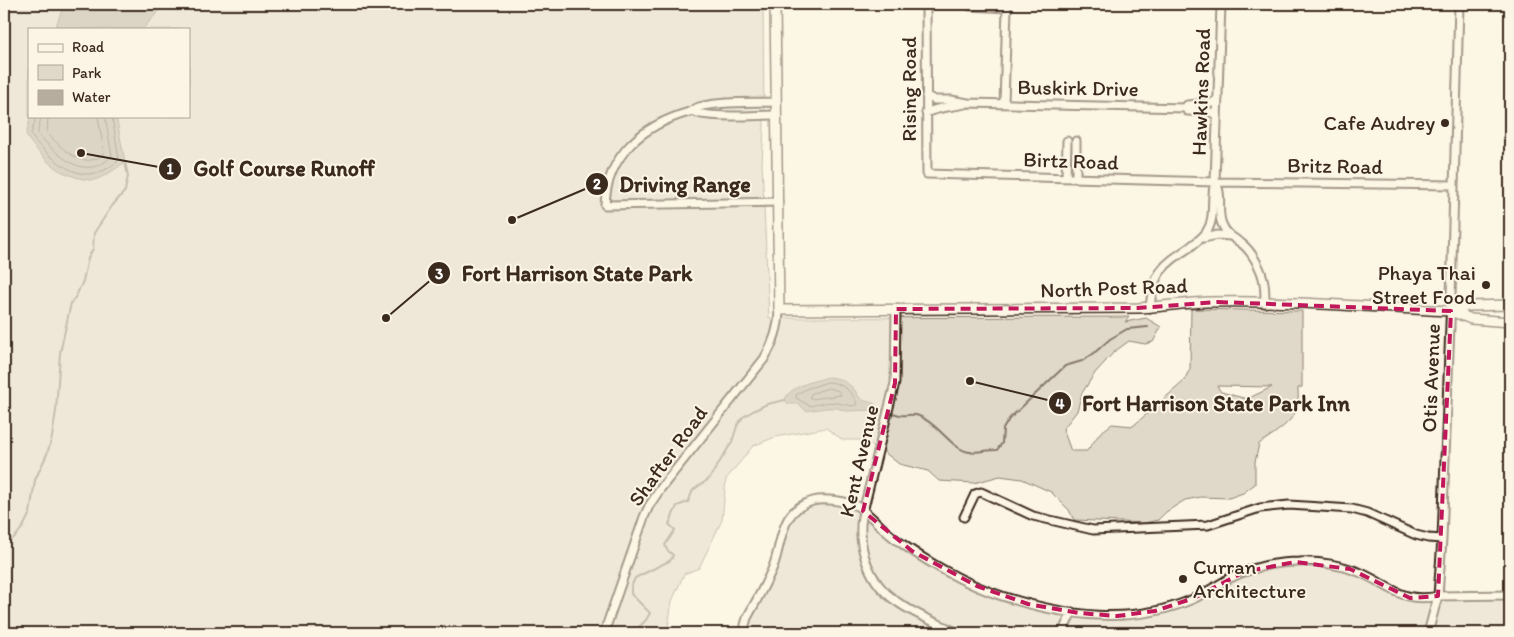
<svg xmlns="http://www.w3.org/2000/svg" width="1514" height="637" font-family="Itim,sans-serif">
	<style>
		.green { fill: #e0d8c8; stroke: #8e8173; fill-rule: evenodd }
		.water { fill: #b7ad9e; stroke: #85796b }
		.lines { fill: none; stroke-linecap: round; stroke-linejoin: round }
		.shore { stroke: #6d5e51; stroke-width: 1 }
		.stream { stroke: #85796b; stroke-width: 2 }
		.minor-casing { stroke: #3b2a1e; stroke-width: 11 }
		.tertiary-casing { stroke: #3b2a1e; stroke-width: 12 }
		.minor { stroke: #fcf5e5; stroke-width: 7 }
		.tertiary { stroke: #fcf5e5; stroke-width: 9 }
		.marked { fill: none; stroke: #c2185b; stroke-width: 4; stroke-dasharray: 10 6; stroke-linejoin: round }
		.poi-dot { fill: #3b2a1e; stroke: #fcf5e5; stroke-width: 2 }
		.labels { text-anchor: middle; stroke-width: 4; stroke-linejoin: round; paint-order: stroke }
		.street-label { font-size: 21px; fill: #3b2a1e; stroke: #fcf5e5 }
		.poi-label { font-size: 21px; fill: #3b2a1e; stroke: #fcf5e5; text-anchor: end }
		.leader { fill: none; stroke: #3b2a1e; stroke-width: 2 }
		.callout-dot { fill: #3b2a1e; stroke: #fcf5e5; stroke-width: 2 }
		.mark-label { font-size: 15px; text-anchor: middle; font-weight: bold; fill: #fff }
		.callout-label { font-size: 22px; text-anchor: middle; font-weight: bold; fill: #3b2a1e; stroke: #fcf5e5; stroke-width: 4; stroke-linejoin: round; paint-order: stroke }
	</style>
	<rect width="100%" height="100%" fill="#fcf5e5"/>
	<filter id="ink" filterUnits="userSpaceOnUse"><feTurbulence type="fractalNoise" baseFrequency=".02" numOctaves="2"/><feDisplacementMap in="SourceGraphic" scale="10" xChannelSelector="R" yChannelSelector="G"/><feConvolveMatrix kernelMatrix="1 2 1 2 8 2 1 2 1" color-interpolation-filters="sRGB"/></filter>
	<g filter="url(#ink)">
		<path class="green" d="M4,4h759l1,121 -2,38 7,155 360,-1 -4,5 21,-4 15,9 -8,15 -8,2 -16,-3 -15,11 -19,21 -13,20 -5,18 -14,18 8,22h16l13,-18 12,-9 21,2 50,-44 7,-13 1,-60 111,2v76l-4,1c0,6 1,14 -1,20 -4,15 -27,28 -38,36l-4,18v22l-12,9 -14,5 -28,-1 -16,3 -19,12 -8,8 -14,3 -70,-3 -5,-10 -18,-18 -29,-13 -22,-3 -26,7 -35,-2 -11,-10 -29,-7 -15,-12 -24,-12h-17l-17,-12 -51,9 -22,9 -27,33 -4,41 -23,48 -15,6 -12,27 -5,32h-663zM29,29h160v87h-160zM1217,386l55,1 -25,12 -26,-7z
			M810,502l42,2 60,47 85,43 95,21 79,-8 56,-27 56,-17 56,3 63,29 36,1 -10,37h-683l40,-109z
			M1510,599v34h-79l8,-29 3,-4z"/>
		<path class="water" d="M64,4h105l-7,3 -19,22h-88z
			M29,116h87l9,46c-8,6 -22,16 -31,18 -10,1 -29,-6 -37,-11 -9,-6 -26,-24 -31,-34l4,-16z
			M828,377c9,0 18,4 25,11 3,3 4,7 7,10 5,5 13,2 18,9l-1,3 -31,1 -9,-3h-11l-20,3 -7,-7h-11l-3,-4c4,-14 30,-19 43,-23z"/>
		<g class="lines">
			<path class="shore" d="M34,116l1,5 -4,13c3,8 10,12 15,18 24,22 46,32 73,8l-7,-44
				M41,116c0,7 -5,15 -2,20 21,20 45,47 73,20l-7,-40
				M48,116l-1,17c14,14 37,40 57,20l-6,-37
				M828,382c13,0 27,11 29,23 -7,2 -12,-1 -19,-2 -10,-2 -19,1 -28,3l-14,-8v-3l10,-6z
				M829,388l10,3 2,4 -29,4 -2,-2 1,-3z"/>
			<path class="stream" d="M877,409c8,2 15,4 23,6 6,1 13,-2 19,1 19,7 34,35 51,36 9,0 18,-2 27,-2l5,-7 1,-14 6,-10 56,-53 17,-5 11,-7 17,-15 17,-10 21,-2
				M4,544l11,-7 8,-10 7,-14 5,-33 12,-26 5,-17 4,-26 4,-58 11,-50 5,-7 7,-15 5,-23 5,-9 1,-16 18,-27 13,-15 3,-15 -3,-14
				M633,633l13,-13 4,-7 -19,-19v-7l4,-9 36,-18 2,-5 -6,-5 -2,-5 10,-15 -6,-6 8,-18 11,-4 5,-12 16,-11 23,-37 5,-16 6,-9 10,-6 14,-7 18,-4"/>
			<g class="minor-casing">
				<path id="minor" d="M926,4l1,170 288,8 239,3
					M970,6l37,2 -3,96
					M926,96l9,4h16l17,3 218,5
					M776,102c-24,1 -54,-1 -77,5 -4,1 -6,4 -10,5 -45,13 -82,42 -84,93l173,-3
					M692,111c16,8 64,4 84,4
					M926,113c12,-6 26,-6 39,-9
					M1217,116l-6,-4 -24,-1 -1,-4 1,-2 25,-2 6,-4
					M1066,178l1,-37
					M1076,178v-37
					M1215,182c9,12 1,29 7,42 4,10 10,13 19,19 11,8 21,27 23,40 1,6 1,13 1,20
					M1204,238l13,-3 13,1
					M1150,308c3,-36 12,-42 40,-61 6,-5 13,-9 17,-16 9,-13 3,-34 8,-49l6,-178
					M896,309l-1,74 -33,133c-5,32 7,67 34,85 19,14 42,22 62,32
					M964,517l11,-23 6,-2 52,24 60,14 115,-5 52,-17 29,-3 63,4 15,4 49,22 12,3 14,1
					M604,633l40,-116 5,-11 12,-18 103,-129c9,-15 15,-31 15,-49
					M745,633v-8l2,-7c9,-17 19,-34 26,-51 10,-26 6,-57 40,-66 11,-3 33,0 44,5 12,7 25,23 37,32 31,23 71,46 108,58 62,20 129,30 191,3 12,-6 23,-13 35,-20 22,-11 47,-17 71,-17 20,-1 41,3 60,10 31,13 43,32 79,24l72,-1
					M1062,633l10,-21
					M1428,633l10,-37 4,-57 9,-241 8,-294"/>
			</g>
			<g class="tertiary-casing">
				<path id="tertiary" d="M775,4l4,306 359,-2c23,-1 46,-5 69,-6 81,-2 163,5 244,9l18,-5 41,-1
					M1451,311l20,8 39,3"/>
			</g>
			<use href="#minor" class="minor"/>
			<use href="#tertiary" class="tertiary"/>
		</g>
	</g>
	<path d="M0 0H1514V637H0ZM1218,302l233,9 -13,285 -28,2 -60,-29 -55,-7 -51,10 -50,26 -39,13 -38,5 -38,-3 -51,-9 -51,-18 -65,-35 -49,-40 32,-128 1,-74 242,-1z" fill="#fcf5e5" fill-opacity=".55" fill-rule="evenodd"/>
	<path class="marked" d="M1218,302l233,9 -13,285 -28,2 -60,-29 -55,-7 -51,10 -50,26 -39,13 -38,5 -38,-3 -51,-9 -51,-18 -65,-35 -49,-40 32,-128 1,-74 242,-1z"/>
	<g class="poi-dot">
		<circle cx="1445" cy="123" r="5"/>
		<circle cx="1486" cy="285" r="5"/>
		<circle cx="1183" cy="579" r="5"/>
	</g>
	<g class="labels">
		<g class="street-label">
			<text transform="translate(1078 88) rotate(1)" y="7">Buskirk Drive</text>
			<text transform="translate(909 89) rotate(-90)" y="7">Rising Road</text>
			<text transform="translate(1201 92) rotate(-88)" y="7">Hawkins Road</text>
			<text transform="translate(1071 161) rotate(2)" y="7">Birtz Road</text>
			<text transform="translate(1335 166) rotate(1)" y="7">Britz Road</text>
			<text transform="translate(1114 288) rotate(-2)" y="7">North Post Road</text>
			<text transform="translate(1431 378) rotate(-88)" y="7">Otis Avenue</text>
			<text transform="translate(668 456) rotate(-54)" y="7">Shafter Road</text>
			<text transform="translate(859 461) rotate(-77)" y="7">Kent Avenue</text>
		</g>
		<g class="poi-label">
			<text x="1435" y="130">Cafe Audrey</text>
			<text x="1476" y="280">Phaya Thai<tspan x="1476" dy="24">Street Food</tspan></text>
			<text x="1193" y="574" text-anchor="start">Curran<tspan x="1193" dy="24">Architecture</tspan></text>
		</g>
	</g>
	<path class="leader" d="M81 153L170 169M512 220L597 184M386 318L439 273M970 381L1060 403"/>
	<g class="callout-dot">
		<circle cx="81" cy="153" r="5"/>
		<circle cx="512" cy="220" r="5"/>
		<circle cx="386" cy="318" r="5"/>
		<circle cx="970" cy="381" r="5"/>
		<circle cx="170" cy="169" r="12"/>
		<circle cx="597" cy="184" r="12"/>
		<circle cx="439" cy="273" r="12"/>
		<circle cx="1060" cy="403" r="12"/>
	</g>
	<g class="mark-label">
		<text x="170" y="174">1</text>
		<text x="597" y="189">2</text>
		<text x="439" y="279">3</text>
		<text x="1060" y="409">4</text>
	</g>
	<g class="callout-label">
		<text x="284" y="176">Golf Course Runoff</text>
		<text x="685" y="192">Driving Range</text>
		<text x="577" y="281">Fort Harrison State Park</text>
		<text x="1216" y="411">Fort Harrison State Park Inn</text>
	</g>
	<rect width="1514" height="637" fill="none" stroke="#fcf5e5" stroke-width="20"/>
	<rect x="10" y="10" width="1494" height="617" fill="none" stroke="#3b2a1e" stroke-width="2" filter="url(#ink)"/>
	<rect x="28" y="28" width="162" height="90" fill="#fcf5e5" stroke="#afa495"/>
	<rect x="38" y="44" width="25" height="8" fill="#fcf5e5" stroke="#afa495"/>
	<text x="72" y="52" font-size="15" fill="#3b2a1e">Road</text>
	<rect x="38" y="65" width="25" height="15" fill="#e0d8c8" stroke="#afa495"/>
	<text x="72" y="78" font-size="15" fill="#3b2a1e">Park</text>
	<rect x="38" y="90" width="25" height="15" fill="#b7ad9e" stroke="#afa495"/>
	<text x="72" y="102" font-size="15" fill="#3b2a1e">Water</text>
</svg>
